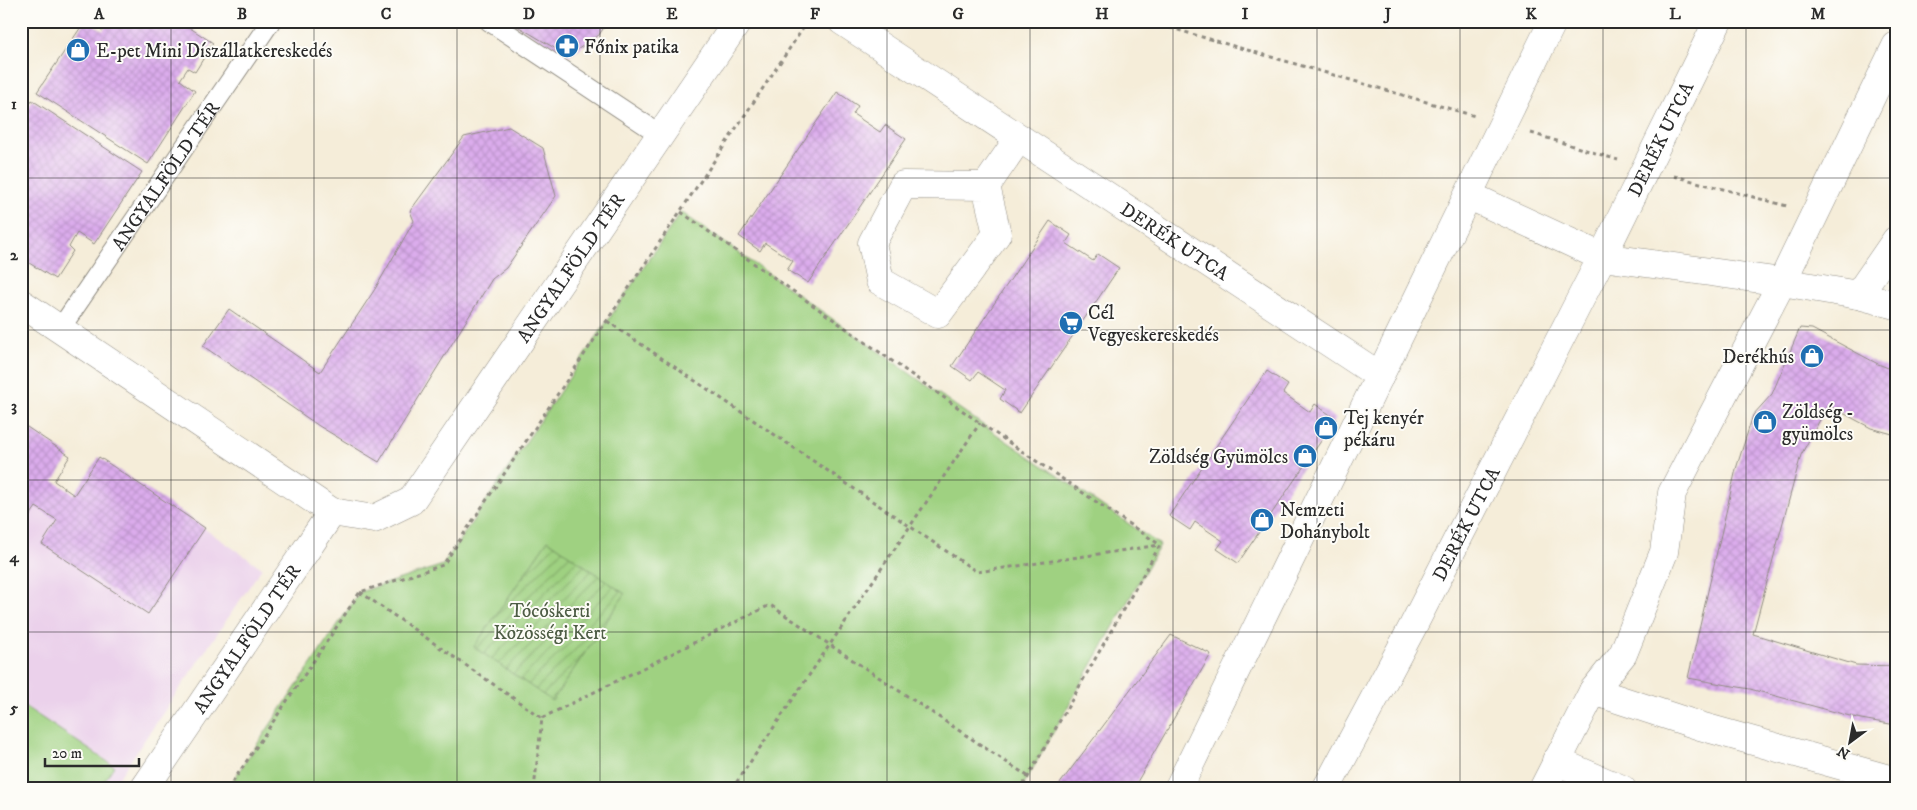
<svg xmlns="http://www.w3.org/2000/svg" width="1917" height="810" font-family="'IM FELL DW Pica',serif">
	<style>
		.built { fill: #ebd1eb }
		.green { fill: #9fd181; stroke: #657e56 }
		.garden { fill: url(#garden-furrows); stroke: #657e56 }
		.building { fill: url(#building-cross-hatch) }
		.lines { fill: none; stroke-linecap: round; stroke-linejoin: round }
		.service-casing { stroke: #908c82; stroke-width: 21 }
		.minor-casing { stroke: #908c82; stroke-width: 29 }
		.path { stroke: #908c82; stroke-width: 3; stroke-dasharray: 4 4; stroke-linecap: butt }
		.service { stroke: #fff; stroke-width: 19 }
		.minor { stroke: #fff; stroke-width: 28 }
		.grid { fill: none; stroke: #2b2b2b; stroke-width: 1; stroke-opacity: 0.55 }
		.labels { text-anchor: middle; stroke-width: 4; stroke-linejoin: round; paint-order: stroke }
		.poi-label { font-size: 19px; fill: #2b2b2b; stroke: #fdfcf7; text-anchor: start }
		.street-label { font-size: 19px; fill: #2b2b2b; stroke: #fdfcf7 }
		.park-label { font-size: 19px; fill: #4e5d45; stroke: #fdfcf7 }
		.neatline { fill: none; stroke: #2b2b2b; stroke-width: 2 }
		.grid-label { font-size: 16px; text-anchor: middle; font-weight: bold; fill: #2b2b2b }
	</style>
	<defs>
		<pattern id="garden-furrows" width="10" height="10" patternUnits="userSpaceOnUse" patternTransform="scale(1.25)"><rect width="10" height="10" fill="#9fd181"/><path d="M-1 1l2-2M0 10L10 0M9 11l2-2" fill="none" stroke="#82aa6a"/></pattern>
		<pattern id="building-cross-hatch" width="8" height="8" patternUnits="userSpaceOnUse" patternTransform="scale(1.25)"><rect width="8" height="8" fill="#dbacec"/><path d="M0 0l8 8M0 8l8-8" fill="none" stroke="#bc94cb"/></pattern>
	</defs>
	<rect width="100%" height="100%" fill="#fdfcf7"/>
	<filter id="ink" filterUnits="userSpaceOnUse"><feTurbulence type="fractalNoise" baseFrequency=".02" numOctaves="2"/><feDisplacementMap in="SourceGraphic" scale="10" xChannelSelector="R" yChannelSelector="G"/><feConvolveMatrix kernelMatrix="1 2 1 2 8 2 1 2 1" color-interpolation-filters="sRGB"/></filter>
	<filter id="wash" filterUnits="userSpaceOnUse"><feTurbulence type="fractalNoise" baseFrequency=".0096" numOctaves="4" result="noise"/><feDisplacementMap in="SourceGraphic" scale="20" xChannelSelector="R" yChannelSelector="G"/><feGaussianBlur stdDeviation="1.12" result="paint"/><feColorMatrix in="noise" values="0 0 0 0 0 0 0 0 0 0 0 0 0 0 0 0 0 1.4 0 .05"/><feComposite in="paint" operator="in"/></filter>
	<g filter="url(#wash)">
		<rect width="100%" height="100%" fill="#f5edd9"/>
		<path class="built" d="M21,423l49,33 -16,25 20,13 25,-37 163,111 -151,221h-90z"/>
		<path class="green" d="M681,212l299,211 180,122 -139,244h-794l133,-197 83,-27z
			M24,706l90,60 -15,23h-78v-79z"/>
		<path class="garden" d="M548,540l77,54 -73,107 -78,-54z"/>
		<g id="blocks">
			<path class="building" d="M85,21h4l14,10 5,-10h81l-2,5 26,17 -18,29 -7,-4 -8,12 15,11 -47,73 -111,-72z
				M509,21h99l-9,14 -31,21z
				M837,92l21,14 -5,8 27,18 5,-7 21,14 -98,144 -21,-13 6,-9 -28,-18 -5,8 -21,-15z
				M32,100l110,72 -48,72 -17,-11 -8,14 4,4 -18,28 -26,-16 -8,9v-156z
				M509,127l34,21 13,48 -50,72 -14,11 -113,183 -60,-36 -116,-80 26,-37 91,63 55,-83 39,-68 -4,-10 54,-74z
				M1050,221l21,14 -5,8 27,18 5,-7 21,14 -99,145 -20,-14 5,-9 -27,-18 -6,8 -20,-14z
				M1800,328l12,1 66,35 18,7v64l-25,-7 -43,-23 -27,50 -48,179 103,31 40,1v59l-35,-6 -111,-30 -62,-11 48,-209 17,-54 19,-21z
				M1267,371l21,14 -5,8 27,19 5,-8 21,15 -98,144 -21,-14 6,-8 -28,-19 -5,8 -21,-14z
				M21,423l49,33 -16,25 20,14 25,-38 106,71 -57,86 -106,-70 15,-24 -21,-13 -15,22z
				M1171,635l40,19 -78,135h-77z"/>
		</g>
	</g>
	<g filter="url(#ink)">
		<use href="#blocks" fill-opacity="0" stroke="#908c82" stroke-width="1"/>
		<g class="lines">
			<g class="service-casing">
				<g id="service">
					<path d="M489,21l172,114"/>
					<path id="s1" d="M60,329l211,-308"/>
				</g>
			</g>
			<g class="minor-casing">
				<g id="minor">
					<path id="s2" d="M842,21l538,355"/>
					<path d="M986,186l11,48 -59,80 -58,-33 -8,-38 31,-58 83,1 33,-48"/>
					<path d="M1470,196l132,61 180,25 114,-236"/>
					<path d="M1858,295l38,-55"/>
					<path id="s3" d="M21,303l311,209 42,7 37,-18 327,-480"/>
					<path d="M1593,691l107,35 196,55"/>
					<path d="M1556,761l66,28"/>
					<path id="s4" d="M144,789l188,-277"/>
					<path d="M1178,789l375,-768"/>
					<path id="s5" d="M1326,789l86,-161 190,-371 116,-236"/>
					<path d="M1543,789l50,-98 30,-37 41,-102 8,-59 110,-211 76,13 38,10"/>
				</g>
			</g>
			<path class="path" d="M1147,21l328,95
				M1531,133l87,27
				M1674,176l113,30
				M681,212l299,211 180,122 -139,244
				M607,321l370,251 183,-27
				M360,592l182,126
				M542,718l228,-113 259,172
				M228,789l132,-197 83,-27 365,-544
				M534,789l8,-71
				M732,789l248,-366"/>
			<use href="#service" class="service"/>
			<use href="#minor" class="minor"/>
		</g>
	</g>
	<path class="grid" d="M171,21v768M314,21v768M457,21v768M600,21v768M744,21v768M887,21v768M1030,21v768M1173,21v768M1317,21v768M1460,21v768M1603,21v768M1746,21v768M21,178h1875M21,330h1875M21,480h1875M21,632h1875"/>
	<defs>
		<g id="pharmacy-disc" transform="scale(1.25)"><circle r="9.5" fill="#1f6fb2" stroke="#fdfcf7"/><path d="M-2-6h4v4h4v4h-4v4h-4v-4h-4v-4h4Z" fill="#fff"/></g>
		<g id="shop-disc" transform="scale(1.25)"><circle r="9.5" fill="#1f6fb2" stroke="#fdfcf7"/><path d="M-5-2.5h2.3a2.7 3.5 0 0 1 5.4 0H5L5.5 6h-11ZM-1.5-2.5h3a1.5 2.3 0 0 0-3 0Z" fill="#fff"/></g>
		<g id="supermarket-disc" transform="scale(1.25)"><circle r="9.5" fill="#1f6fb2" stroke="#fdfcf7"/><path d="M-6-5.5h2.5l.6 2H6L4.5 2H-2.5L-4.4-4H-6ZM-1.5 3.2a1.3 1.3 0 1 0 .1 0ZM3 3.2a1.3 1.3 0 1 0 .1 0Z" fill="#fff"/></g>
	</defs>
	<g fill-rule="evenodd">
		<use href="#pharmacy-disc" x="567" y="46"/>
		<use href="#shop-disc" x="78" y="50"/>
		<use href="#supermarket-disc" x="1071" y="323"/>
		<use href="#shop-disc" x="1812" y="356"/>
		<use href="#shop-disc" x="1765" y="422"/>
		<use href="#shop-disc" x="1326" y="428"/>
		<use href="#shop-disc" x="1305" y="456"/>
		<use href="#shop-disc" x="1262" y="520"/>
	</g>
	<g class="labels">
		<g class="poi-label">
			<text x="584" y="53">Főnix patika</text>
			<text x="96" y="57">E-pet Mini Díszállatkereskedés</text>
			<text x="1088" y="319">Cél<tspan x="1088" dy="22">Vegyeskereskedés</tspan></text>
			<text x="1794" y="363" text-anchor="end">Derékhús</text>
			<text x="1782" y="418">Zöldség -<tspan x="1782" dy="22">gyümölcs</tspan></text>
			<text x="1344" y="424">Tej kenyér<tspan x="1344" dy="22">pékáru</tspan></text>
			<text x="1288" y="463" text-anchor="end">Zöldség Gyümölcs</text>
			<text x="1280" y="516">Nemzeti<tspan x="1280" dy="22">Dohánybolt</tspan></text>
		</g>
		<g class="street-label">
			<text dy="7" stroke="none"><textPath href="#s5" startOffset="731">DERÉK UTCA</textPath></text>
			<text dy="7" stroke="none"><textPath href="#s1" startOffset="186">ANGYALFÖLD TÉR</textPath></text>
			<text dy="7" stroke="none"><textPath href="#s2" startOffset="399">DERÉK UTCA</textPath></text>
			<text dy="7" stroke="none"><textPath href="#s3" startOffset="741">ANGYALFÖLD TÉR</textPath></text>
			<text dy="7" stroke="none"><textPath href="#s5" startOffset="300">DERÉK UTCA</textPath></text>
			<text dy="7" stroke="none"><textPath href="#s4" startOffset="182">ANGYALFÖLD TÉR</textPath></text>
		</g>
		<g class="park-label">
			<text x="550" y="617">Tócóskerti<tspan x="550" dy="22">Közösségi Kert</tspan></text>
		</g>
	</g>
	<rect width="1917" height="810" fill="none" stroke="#fdfcf7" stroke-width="55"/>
	<g transform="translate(1850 742) rotate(212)" stroke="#fdfcf7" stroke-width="4" paint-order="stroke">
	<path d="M0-4L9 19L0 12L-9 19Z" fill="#2b2b2b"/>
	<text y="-8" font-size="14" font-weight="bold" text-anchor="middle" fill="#2b2b2b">N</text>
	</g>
	<path d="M45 758v8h94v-8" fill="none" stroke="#2b2b2b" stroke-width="2.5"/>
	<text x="52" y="758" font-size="15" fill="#2b2b2b" stroke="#fdfcf7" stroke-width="4" paint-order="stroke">20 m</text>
	<rect x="28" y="28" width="1862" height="754" class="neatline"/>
	<g class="grid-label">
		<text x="99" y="19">A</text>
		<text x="242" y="19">B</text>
		<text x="386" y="19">C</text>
		<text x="529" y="19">D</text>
		<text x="672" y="19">E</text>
		<text x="815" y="19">F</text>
		<text x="958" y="19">G</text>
		<text x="1102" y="19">H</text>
		<text x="1245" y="19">I</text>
		<text x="1388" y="19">J</text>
		<text x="1531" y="19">K</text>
		<text x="1675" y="19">L</text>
		<text x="1818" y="19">M</text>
		<text x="14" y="109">1</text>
		<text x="14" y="260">2</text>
		<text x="14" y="411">3</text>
		<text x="14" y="562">4</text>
		<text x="14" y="713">5</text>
	</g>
</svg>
